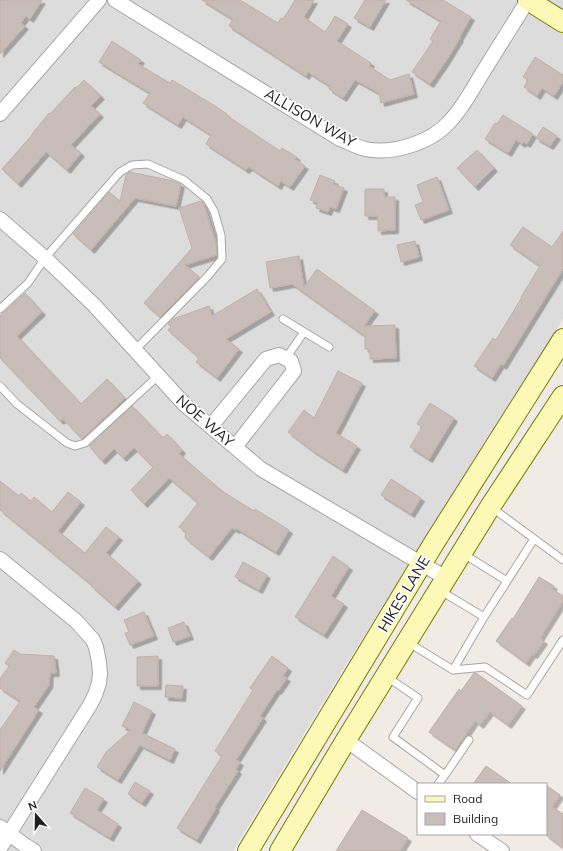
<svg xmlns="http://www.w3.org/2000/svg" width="563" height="851" font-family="Mulish,sans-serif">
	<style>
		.residential { fill: #dddcdc }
		.building { fill: #c8bdb8; stroke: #c3b0a6; filter: url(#shadow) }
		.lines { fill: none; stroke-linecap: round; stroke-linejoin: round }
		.lane-casing { stroke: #a6a6a6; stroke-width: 9 }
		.street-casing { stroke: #a6a6a6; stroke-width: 16 }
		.secondary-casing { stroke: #7b7c00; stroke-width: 22 }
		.lane { stroke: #fff; stroke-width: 7 }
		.street { stroke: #fff; stroke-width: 14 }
		.secondary { stroke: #fcf9b7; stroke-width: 20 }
		.labels { text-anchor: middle; stroke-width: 3.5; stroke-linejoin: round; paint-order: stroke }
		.street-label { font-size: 15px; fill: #1f1f1f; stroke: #fff }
	</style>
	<defs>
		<filter id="shadow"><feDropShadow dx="3.5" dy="3.5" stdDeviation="0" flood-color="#0004"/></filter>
	</defs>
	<rect width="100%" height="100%" fill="#f0ebe5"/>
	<path class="residential" d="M0,0h563v319l-219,349 -111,183h-233z"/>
	<path class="building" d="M0,0h42l-12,19 -4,-3 -5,7 4,3 -25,28z
		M202,0h38l38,23 3,-5 2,1 12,-19h19l-10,17 21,15 10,-16 13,8 -11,17 34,22 -2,3 21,14 19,-6 5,20 -33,9 -2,-10 -24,-13 -12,18 -14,-9 1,-3 -22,-14 -2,4 -77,-50 4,-7z
		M365,0h21l-16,27 -16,-9z
		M406,0h37l28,17 -12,21h1l-14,23 -16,23 -18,-12 21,-31 -3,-2 11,-18z
		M112,41l29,19 -3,4 32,19 2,-3 40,24 15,10 -1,1 54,36 2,-3 15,9 -2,2 10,7 -15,21 -9,-6 -3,5 -29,-19 -3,3 -40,-26 5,-9 -28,-18 -5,8 -35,-22 7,-10 -51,-31z
		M535,57l28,18v7l-9,14 -12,-8 -5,8 -13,-9 4,-7 -5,-3z
		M84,80l17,16 -10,10 9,8 -29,31 10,8 -14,17 -21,-18 -28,32 -16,-15 30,-34v-1l17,-21 1,1 25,-27 1,1z
		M503,115l30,19 -6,10 -3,-2 -2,2 -6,-4 -8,13 -23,-14 10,-16 2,1z
		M543,127l14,9 -7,10 -14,-8z
		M477,150l17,18 -19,19 -18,-19z
		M130,172l44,9 7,3 -5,22 -41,-8 -44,52 -18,-16 36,-42 11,9 6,-26z
		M320,175l15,6 -2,3 11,4 -8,21 -6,-2 -2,5 -12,-4 2,-5 -8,-3z
		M437,177l12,33 -28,10 -6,-15 8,-3 -6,-17z
		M365,189h19v8h11v33l-17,1v-15h-13z
		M201,201l2,1 13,41 1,12 -32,10 14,12 -11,12 -28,28 -16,-14 48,-55 -13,-40z
		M523,227l29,20 11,-16v38l-60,97 -2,-2 -9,14 -18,-12 19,-28 3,2 26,-43h-1l19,-31 -30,-21z
		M415,241l4,16 -18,5 -4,-17z
		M299,256l5,31 13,-18 58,42 -11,15 31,-1 1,33 -26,1v-10h-5v-13l-73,-52 -22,4 -4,-26z
		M257,289l14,23 -45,27 13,10 -22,29 -21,-16 3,-4 -31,-28 3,-3 -3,-3 5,-5 36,-13 3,10z
		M25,293l17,19 -25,24 64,68 26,-25 18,19 -43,41 -19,-20 -3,2 -60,-63v-42z
		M338,371l24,12 -26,50 21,13 -14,24 -30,-19 -25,-19 16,-22 10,8z
		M430,403l24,15 -25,41 -19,-12 12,-20 -5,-3z
		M132,406l31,32 4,-4 15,16 -3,4 43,37 32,20 1,-2 34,21 -13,22 -39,-23 -1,1 -4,-2 -23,29 -24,-19 1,-6 -7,-5 19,-24 -29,-25 -25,26 -13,-14 22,-23 -19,-19 -11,10 -9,-9 -12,12 -13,-15z
		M391,479l30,19 -10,16 -30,-19z
		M0,481l19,15 2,-3 10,8 3,-4 18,15 16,-20 13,10 -23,29 27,22 21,-26 13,10 -13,16 32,28 -23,26 -24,-21 1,-1 -92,-75z
		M333,556l16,11 -18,29 13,8 -20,31 -29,-18z
		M243,562l24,13 -8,15 -24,-13z
		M539,577l15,9 -2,3 11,7v5l-23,37 4,3 -10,14 -2,-1 -6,9 -30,-22 16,-23 1,1z
		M144,612l10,24 -24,9 -5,-12 4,-1 -5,-12z
		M184,622l6,14 -17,6 -5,-14z
		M14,650l6,4 34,2 2,17h-6l-1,12 -15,22 5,3 -39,61v-41l20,-29 -20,-13v-9l9,-13 -4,-3z
		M158,656v30h-21v-29z
		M272,656l16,12 -5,8 4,2 -9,13 -1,-1 -17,26 3,2 -27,42 4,2 -4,7 2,2 -23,36 1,1 -19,32 -20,-12 45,-72 -7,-5 38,-61 -3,-2z
		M474,673h2l46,33 -14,19 -18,-13 -10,13 -5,-4 -20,29 -26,-18 30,-43 2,2z
		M166,685l17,1 -1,12 -17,-1z
		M134,702l18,9 -10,22 33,16 -5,11 -30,-15 -22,35 -21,-13 9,-15 25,-22 -9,-4z
		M486,766l26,18h-39z
		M135,782l15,9 -8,12 -14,-9z
		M546,785l14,10 -8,12 11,7v34l-17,-13z
		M85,788l19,11 -7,11 21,14 -8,14 -40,-25z
		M362,810l46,28 -8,13h-64z"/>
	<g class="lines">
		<g class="lane-casing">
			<path id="lane" d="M0,309l28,-26 17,-25 75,-86 12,-7 16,-1 36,16 23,19 7,12 7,24 1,24 -15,18 -72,73
				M283,319l46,28
				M286,358l18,-26
				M0,386l17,18 50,39 8,3 10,-3 73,-67
				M491,507l72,53
				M462,553l45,28
				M439,590l45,27
				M409,643l44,27 32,-3 42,28 36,-55
				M453,670l31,-53 50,-78
				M387,677l31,21 -25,39 52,38 -7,9
				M445,775l24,-35"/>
		</g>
		<g class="street-casing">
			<path id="street" d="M115,0l225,139c8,3 17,8 25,10 28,6 68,-7 86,-29 13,-14 22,-32 32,-48 15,-24 30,-48 45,-72
				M0,114l99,-114
				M0,219l45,39 49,47 91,100 76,64 185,109
				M211,426l55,-67 13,-4 12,6 3,10 -59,76
				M0,559l76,62 17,19 3,7 3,15 1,12 -1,9 -4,12 -5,10 -90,143
				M346,740l72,52
				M0,827l23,17 11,7
				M477,834l25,17"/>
		</g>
		<g class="secondary-casing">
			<path id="secondary" d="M528,0l35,22
				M248,851l186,-308 129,-204
				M280,851l66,-111 144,-233 73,-111"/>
		</g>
		<use href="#lane" class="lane"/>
		<use href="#street" class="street"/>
		<use href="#secondary" class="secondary"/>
	</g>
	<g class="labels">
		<g class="street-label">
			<text transform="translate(310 118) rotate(30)" y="5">ALLISON WAY</text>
			<text transform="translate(205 421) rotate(41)" y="5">NOE WAY</text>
			<text transform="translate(404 594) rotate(-59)" y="5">HIKES LANE</text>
		</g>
	</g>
	<rect x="417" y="783" width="130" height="52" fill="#ffffff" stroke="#a5a5a5"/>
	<rect x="425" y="796" width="20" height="6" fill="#fcf9b7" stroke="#a5a5a5"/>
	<text x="453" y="803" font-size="12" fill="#1f1f1f">Road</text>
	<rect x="425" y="813" width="20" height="12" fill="#c8bdb8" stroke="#a5a5a5"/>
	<text x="453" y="823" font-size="12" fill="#1f1f1f">Building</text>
	<g transform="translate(36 815) rotate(340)" stroke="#ffffff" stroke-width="3" paint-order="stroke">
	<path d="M0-3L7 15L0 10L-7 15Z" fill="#1f1f1f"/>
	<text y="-6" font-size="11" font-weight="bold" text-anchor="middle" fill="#1f1f1f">N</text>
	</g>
</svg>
